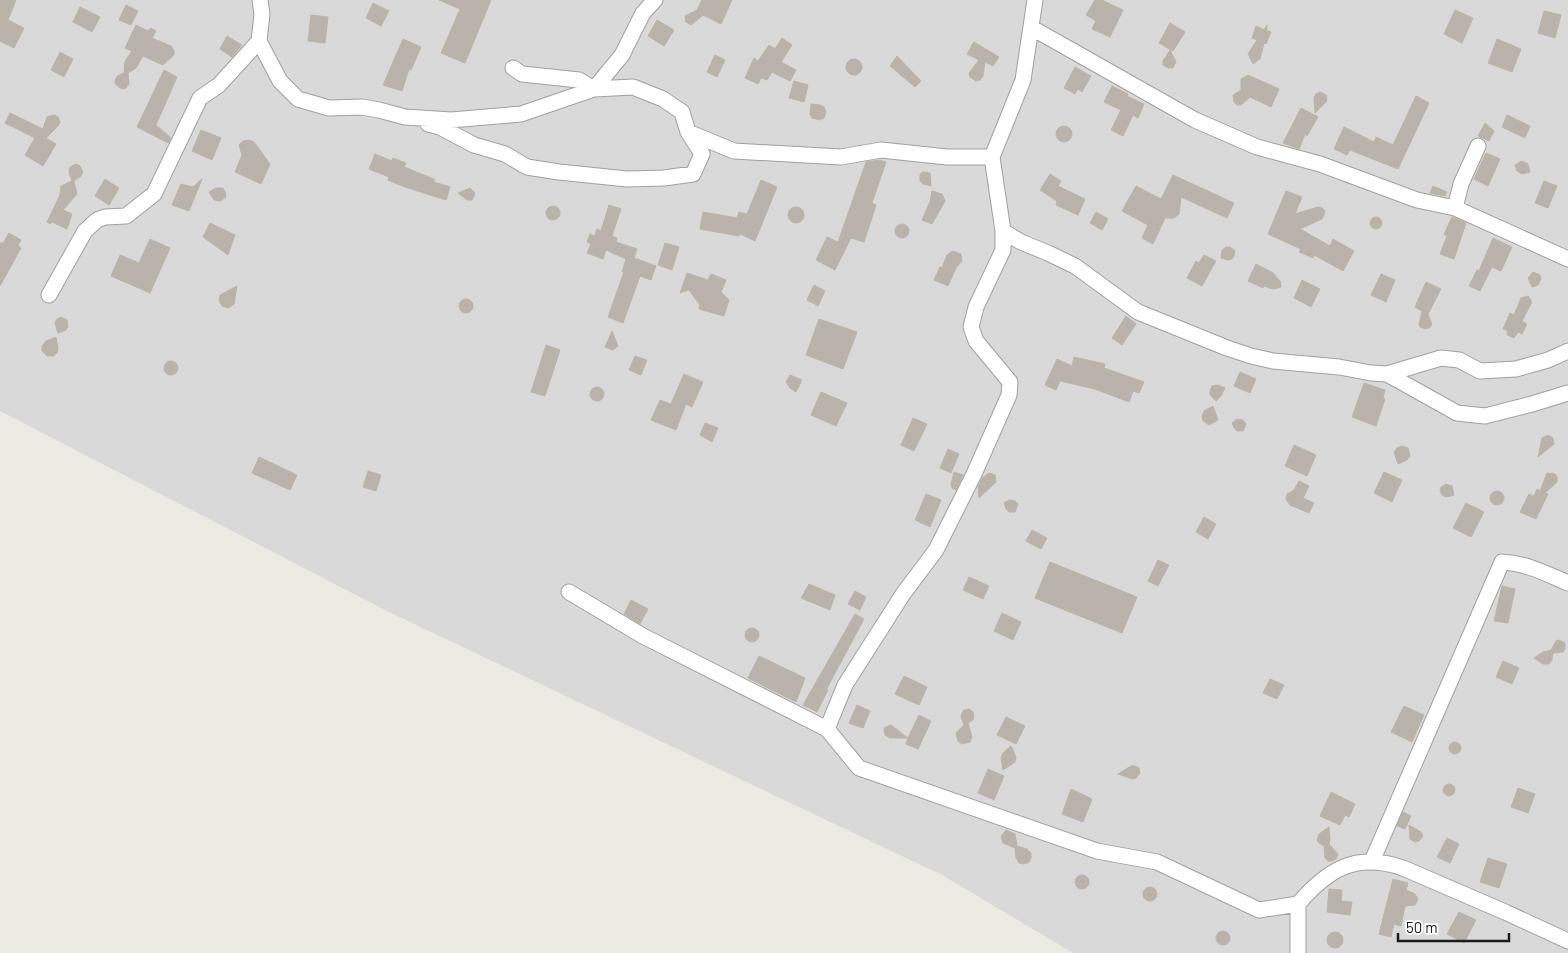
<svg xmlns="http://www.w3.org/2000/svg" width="1568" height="953" font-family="Barlow,sans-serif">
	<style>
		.residential { fill: #dad9d9 }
		.building { fill: #b9b3ac; stroke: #bcb4a7 }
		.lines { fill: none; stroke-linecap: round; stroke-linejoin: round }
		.minor-casing { stroke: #a0a0a0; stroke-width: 17 }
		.minor { stroke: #fff; stroke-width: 15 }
	</style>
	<rect width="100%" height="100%" fill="#ecebe3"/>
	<path class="residential" d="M0,0h1568v953h-495l-131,-78 -555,-264 -387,-200z"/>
	<path class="building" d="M0,0h16l-8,20 16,8 -10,20 -14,-7z
		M439,0h52l-26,63 -24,-10 19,-44z
		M702,0h30l-11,24 -18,-9 -12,10 -5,-3 -1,-6 12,-6z
		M1095,0h7l21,10 -13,27 -18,-8 4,-8 -10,-6z
		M373,3l16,8 -8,15 -15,-8z
		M126,5l12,6 -7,14 -12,-5z
		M80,7l20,10 -8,15 -19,-10z
		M1455,10l18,8 -11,25 -18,-9z
		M1544,11l17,4 -6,23 -17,-5z
		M311,15l17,2 -3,26 -17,-2z
		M657,20l17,10 -10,16 -16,-10z
		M1170,23l15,9 -12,19 -14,-8z
		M136,25l12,6 3,-3 5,3 -4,7 19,8 3,4v5l-11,10 -20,-9 -7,12 -8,5 1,11 -3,4 -4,1 -6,-4 -1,-4 2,-5 7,-3 1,-12 7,-10 -7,-3z
		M1267,25v6l4,1 -5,12 -2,-1 -4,16 -7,5 -5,-10 9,-14 -5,-2 4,-12 8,4z
		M227,36l15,9 -10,12 -12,-8z
		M782,38l10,7 -11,17 15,8 -6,11 -18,-9 -5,8 -6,-2 -3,6 -13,-6 9,-20 4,3 11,-16 6,4z
		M403,39l18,8 -10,23 -2,-1 -7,22 -19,-6z
		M1497,39l24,10 -9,23 -24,-9z
		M974,42l25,15 -6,9 -8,-4 -2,14 -3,4 -4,1 -6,-4 -1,-4 10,-13 -12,-6z
		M1170,50l6,12 -3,6h-5l-5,-3v-4z
		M60,52l13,7 -9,18 -13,-7z
		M715,55l10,5 -8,17 -10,-5z
		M897,56l24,25 -6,6 -25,-21z
		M846 67a8 8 0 1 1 16 0a8 8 0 1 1-16 0Z
		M1075,67l16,9 -9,16 -4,-3 -3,5 -11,-6z
		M164,70l13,7 -21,48 15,13 -3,5 -31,-16z
		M1248,75l31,14 -8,18 -21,-10 -9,8h-4l-3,-3 -1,-7 8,-5v-11z
		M794,81l14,4 -4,17 -15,-4z
		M1112,86l16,8 -1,2 17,8 -6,14 -5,-3 -10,21 -12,-6 10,-20 -17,-8z
		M1320,92l6,3 1,6 -12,12 -1,-15 2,-4z
		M1416,96l13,7 -31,66 -48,-19 -3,5 -13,-6 10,-22 30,15 2,-5 17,8z
		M811,104l9,1 4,2 2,5 -2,6 -4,2 -8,-2 -2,-4z
		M1301,108l17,9 -11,19 -2,-2 -6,15 -16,-6z
		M10,113l33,16 4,-12 7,-2 4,2 2,5 -2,4 -12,12 10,6 -13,22 -18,-11 10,-17 -30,-15z
		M1507,115l23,11 -5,12 -23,-11z
		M1485,123l9,8 -5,10 -11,-5z
		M1056 134a8 8 0 1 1 16 0a8 8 0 1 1-16 0Z
		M201,130l20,8 -9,22 -20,-9z
		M249,140l5,2 16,22 -9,20 -26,-12 7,-17 -3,-10 4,-4z
		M1486,153l14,6 -12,27 -14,-7z
		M375,154l17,7 1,-3 13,5 -2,4 30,12v3l16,5 -4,13 -41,-13 -17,-7 1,-3 -20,-8z
		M879,160l7,2 -14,41 4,2 -12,37 -13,-4 -16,32 -19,-10 11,-23 11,5 28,-80z
		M1522,161l6,3 2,8 -8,2 -5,-3 -2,-6z
		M76,164l4,2 3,6 -2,4 -7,5 3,13 -14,16 9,4 -5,15 -15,-7 -2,2 -3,-2 13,-27 1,-9 11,-5 -3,-9 1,-5z
		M923,172l7,1 1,13 -8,-2 -3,-3v-7z
		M1050,174l11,7 -3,5 27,13 -7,16 -22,-10 1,-4 -17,-11z
		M1173,175l61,28 -7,15 -46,-21 -2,17 -5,4h-9l-12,26 -11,-6 6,-13 -26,-14 14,-25 25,13z
		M105,179l14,9 -10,17 -14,-9z
		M202,179l-13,32 -17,-6 9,-21 12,3z
		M761,180l16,7 -22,54 -15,-7 -1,2 -39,-7 3,-17 34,6 2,-6 8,2z
		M1544,181l13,5 -9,22 -13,-5z
		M1433,186l14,6 -2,4 -15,-3z
		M216,188h7l2,4 1,5 -6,4 -6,-1 -5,-8z
		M470,188l5,5 -1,3 -2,4h-5l-9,-7z
		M932,191l10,3 3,7 -13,23 -10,-4 8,-18z
		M1286,191l16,6 -7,17 23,-7 4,1 3,3 -1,4 -2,4 -22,10 30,17 3,-7 21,12 -11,20 -29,-16 -1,3 -14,-6 2,-3 -33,-15z
		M609,205l12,4 -9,27 5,2 -1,4 21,7 -3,9 22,8 -5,14 -11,-4 -17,47 -15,-6 16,-45h-2l4,-13 -20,-9 -3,9 -16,-6 4,-9 -4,-2 3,-8 5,2 2,-7 4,2z
		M546 213a7 7 0 1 1 14 0a7 7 0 1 1-14 0Z
		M788 215a8 8 0 1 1 16 0a8 8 0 1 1-16 0Z
		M1096,212l12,7 -6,11 -12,-7z
		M1370 223a6 6 0 1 1 12 0a6 6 0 1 1-12 0Z
		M1452,217l14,6 -12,36 -14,-5 7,-18 -3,-2z
		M210,223l25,12 -7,20 -25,-18z
		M895 231a7 7 0 1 1 14 0a7 7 0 1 1-14 0Z
		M9,233l12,7 -3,5 3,3 -21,38v-43h3z
		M1493,238l19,9 -11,24 -9,-4 -12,24 -11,-5 8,-16 2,1z
		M150,239l20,9 -20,45 -39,-17 9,-21 19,8z
		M665,243l14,4 -7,23 -14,-5z
		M1226,247h4l5,4 -1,5 -2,3 -4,1 -7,-2 1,-8z
		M953,251l8,3 1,7 -6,7 -8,18 -14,-6 6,-13 2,1 5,-13z
		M1204,255l12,6 -14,25 -15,-8 9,-17 3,2z
		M1256,264l17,9 7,8 1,6 -8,2 -9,-3 -1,2 -15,-7z
		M1533,272l7,3 1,4 -3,6 -6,2 -4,-9z
		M687,273l21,7 3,-6 15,6 -5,12 8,8 -5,16 -25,-7 1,-4 -11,-15 -9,3z
		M1381,274l14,6 -9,22 -15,-7z
		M1302,280l18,9 -9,18 -17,-9z
		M1426,282l15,7 -13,25 4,11 -3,3 -4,1 -5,-2 -1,-3 3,-13 -7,-4z
		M814,285l11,6 -7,15 -11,-6z
		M237,286l-3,18 -5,4 -7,-2 -3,-6 1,-5z
		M1528,296l4,6 -10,19 5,3 -5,10 -4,-2 -4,6 -7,-3 1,-4 -5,-2 7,-16 4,2 7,-17z
		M459 306a7 7 0 1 1 14 0a7 7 0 1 1-14 0Z
		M1126,316l10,8 -14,21 -10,-7z
		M61,317l6,3 1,6 -2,4 -8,3 -3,-10 2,-4z
		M819,319l38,13 -14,37 -37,-14z
		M612,331l6,15 -5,4 -8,-3z
		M56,337l2,11 -1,5 -4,3h-6l-5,-5v-5l4,-5z
		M546,345l14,5 -15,46 -14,-4z
		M635,356l12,4 -6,15 -12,-5z
		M1074,357l31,7 -1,4 40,14 -5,11 -6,-2 -4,11 -34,-13 -35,-8 -4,9 -11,-5 12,-26 15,7z
		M164 368a7 7 0 1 1 14 0a7 7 0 1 1-14 0Z
		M1240,372l16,7 -6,14 -16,-7z
		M684,374l19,8 -11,25 -6,-3 -10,26 -25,-10 9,-20 11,4z
		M790,375l12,5 -6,12 -6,-4 -4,-6z
		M1364,383l21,7 -2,8 2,1 -9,27 -24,-9z
		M1218,385l7,3 -4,8 -5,5 -6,-6v-4l2,-5z
		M590 394a7 7 0 1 1 14 0a7 7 0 1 1-14 0Z
		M821,392l26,11 -11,23 -25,-11z
		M1213,406l5,14 -9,5 -6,-4 -1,-5 2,-5z
		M913,418l14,6 -13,27 -13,-6z
		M1237,419l6,1 3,4 -3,7h-6l-3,-3 -2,-5z
		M705,423l13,5 -6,14 -12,-7z
		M1548,435l5,3 1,6 -16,13 4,-19z
		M1294,445l22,10 -9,21 -22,-10z
		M1402,446l6,2 2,8 -3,4 -9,4 -4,-12 3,-4z
		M948,449l11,5 -8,19 -11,-5z
		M259,457l38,18 -7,15 -38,-17z
		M368,471l13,4 -5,16 -13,-4z
		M954,472l9,3 -7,15 -4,-2 -1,-4z
		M1384,472l18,8 -10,22 -18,-9z
		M989,473l6,2 1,7 -17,16 -1,-11 4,-9z
		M1547,473l8,1 2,3v5l-12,11 3,1 -12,25 -16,-7 9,-18 5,2 3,-7 3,2z
		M1299,481l10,5 -6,12 11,5 -5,10 -19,-8 -4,-6 1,-5 7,-4z
		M1446,484l6,2 2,9 -8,2 -4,-2 -2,-4 1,-4z
		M1490 498a7 7 0 1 1 14 0a7 7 0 1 1-14 0Z
		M926,494l15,6 -11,27 -15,-7z
		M1009,500l6,1 3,3 -3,8h-6l-3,-3 -2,-6z
		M1466,503l18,9 -13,25 -18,-9z
		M1204,517l12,7 -8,15 -12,-7z
		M1032,530l15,8 -6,11 -15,-8z
		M1158,560l11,5 -11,21 -10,-5z
		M1050,562l87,35 -15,36 -87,-35z
		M969,577l20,9 -6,13 -20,-9z
		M809,584l26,11 -5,15 -29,-12z
		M1502,586l13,3 -7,34 -14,-2z
		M855,591l11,6 -6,13 -12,-6z
		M631,600l17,9 -8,15 -16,-10z
		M1002,613l19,9 -8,18 -19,-9z
		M855,614l9,5 -38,71h2l-11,22 -14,-7z
		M745 635a7 7 0 1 1 14 0a7 7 0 1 1-14 0Z
		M1559,640l6,3v6l-2,3 -10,1 -1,7 -3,4h-6l-9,-6 9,-6 8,-2 5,-9z
		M759,656l46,22 -9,24 -48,-24z
		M1503,661l16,7 -7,16 -16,-7z
		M904,676l23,11 -8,18 -24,-11z
		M1270,679l14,6 -7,14 -14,-6z
		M857,705l13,6 -7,17 -14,-5z
		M1404,706l20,9 -12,27 -21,-10z
		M969,709l4,3 1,4 -1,4 -5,3 4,14 -2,5 -8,2 -4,-3 -2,-8 8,-8 -3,-8 1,-4 2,-3z
		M919,715l12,6 -13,28 -12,-5 2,-6h-18l-5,-3 -1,-7 7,-3 17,13z
		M1006,717l19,9 -9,18 -19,-9z
		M1449 748a6 6 0 1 1 12 0a6 6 0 1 1-12 0Z
		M1011,746l5,11 -1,5 -12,8 -2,-12 2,-5z
		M1131,766h4l4,2 1,5 -4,5 -4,1 -14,-5z
		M988,769l16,7 -10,24 -16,-7z
		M1443 790a6 6 0 1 1 12 0a6 6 0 1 1-12 0Z
		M1518,788l17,6 -7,19 -17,-6z
		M1071,789l21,10 -9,23 -21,-8z
		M1331,792l24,12 -6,13 -4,-2 -5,10 -20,-9z
		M1403,812l8,4 -6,13 -8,-3z
		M1409,825l12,7 2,4 -4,5 -4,1 -5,-3z
		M1329,827l1,12 -1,5 9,10 -2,5 -4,2h-4l-3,-3 -1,-12 -5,-3 -2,-3 2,-6z
		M1006,830l9,4 2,12 10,3 4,4v5l-2,4 -5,2 -5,-1 -3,-5 -1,-10 -12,-5 -2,-7z
		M1447,838l12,6 -9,19 -13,-6z
		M1488,858l19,6 -8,24 -19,-6z
		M1075 882a7 7 0 1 1 14 0a7 7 0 1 1-14 0Z
		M1393,879l15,4 -2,7 9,4 3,5 -3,6 -10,1 -4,20 -7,-2 -3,13 -12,-3z
		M1143 894a7 7 0 1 1 14 0a7 7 0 1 1-14 0Z
		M1329,889l13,1 -1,11 11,1 -2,13 -23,-3z
		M1459,912l17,8 -12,23 -17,-9z
		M1216 938a7 7 0 1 1 14 0a7 7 0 1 1-14 0Z
		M1327 940a8 8 0 1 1 16 0a8 8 0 1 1-16 0Z"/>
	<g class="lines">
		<g class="minor-casing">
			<path id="minor" d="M1032,28l163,92 62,27 63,17 97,36 38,8 113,51
				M259,41l21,40 18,18 31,9 33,-1 17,3 26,7 46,3 70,-6 73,-25 39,-2 30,12 19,13 6,20 46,19 107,6 40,-7 66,7h45
				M513,68l9,6 57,6 15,9 28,-34 21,-42 12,-13
				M428,124l12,3 34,18 31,9 22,13 32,5 68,7 37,-1 29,-4 9,-20 -14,-22
				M1455,208l6,-24 17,-38
				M1003,231l18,11 27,11 27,13 63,46 89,36 24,8 22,5 66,6 32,6 16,1 70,39 28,3 47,-12 36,-11
				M49,295l36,-64 12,-11 8,-3 21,-1 28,-22 46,-96 19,-13 40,-44 3,-27 -2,-14
				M1387,374l54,-16 18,2 21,11 36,-2 32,-9 20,-9
				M569,592l74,44 184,93 32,39 238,83 60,11 102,48 39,-6c30,-35 58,-52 105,-36l102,44 63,29
				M827,729l18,-44 58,-91 33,-44 38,-76 35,-79 1,-13 -34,-41 -5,-14 5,-20 27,-57v-19l-11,-74 31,-77 12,-80
				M1372,861l130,-299c24,1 45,12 66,21
				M1298,904v49"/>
		</g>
		<use href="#minor" class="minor"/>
	</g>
	<path d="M1398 933v8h111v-8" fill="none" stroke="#1c1c1c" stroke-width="2.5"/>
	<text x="1406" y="933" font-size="15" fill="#1c1c1c" stroke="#ffffff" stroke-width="4" paint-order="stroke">50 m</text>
</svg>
